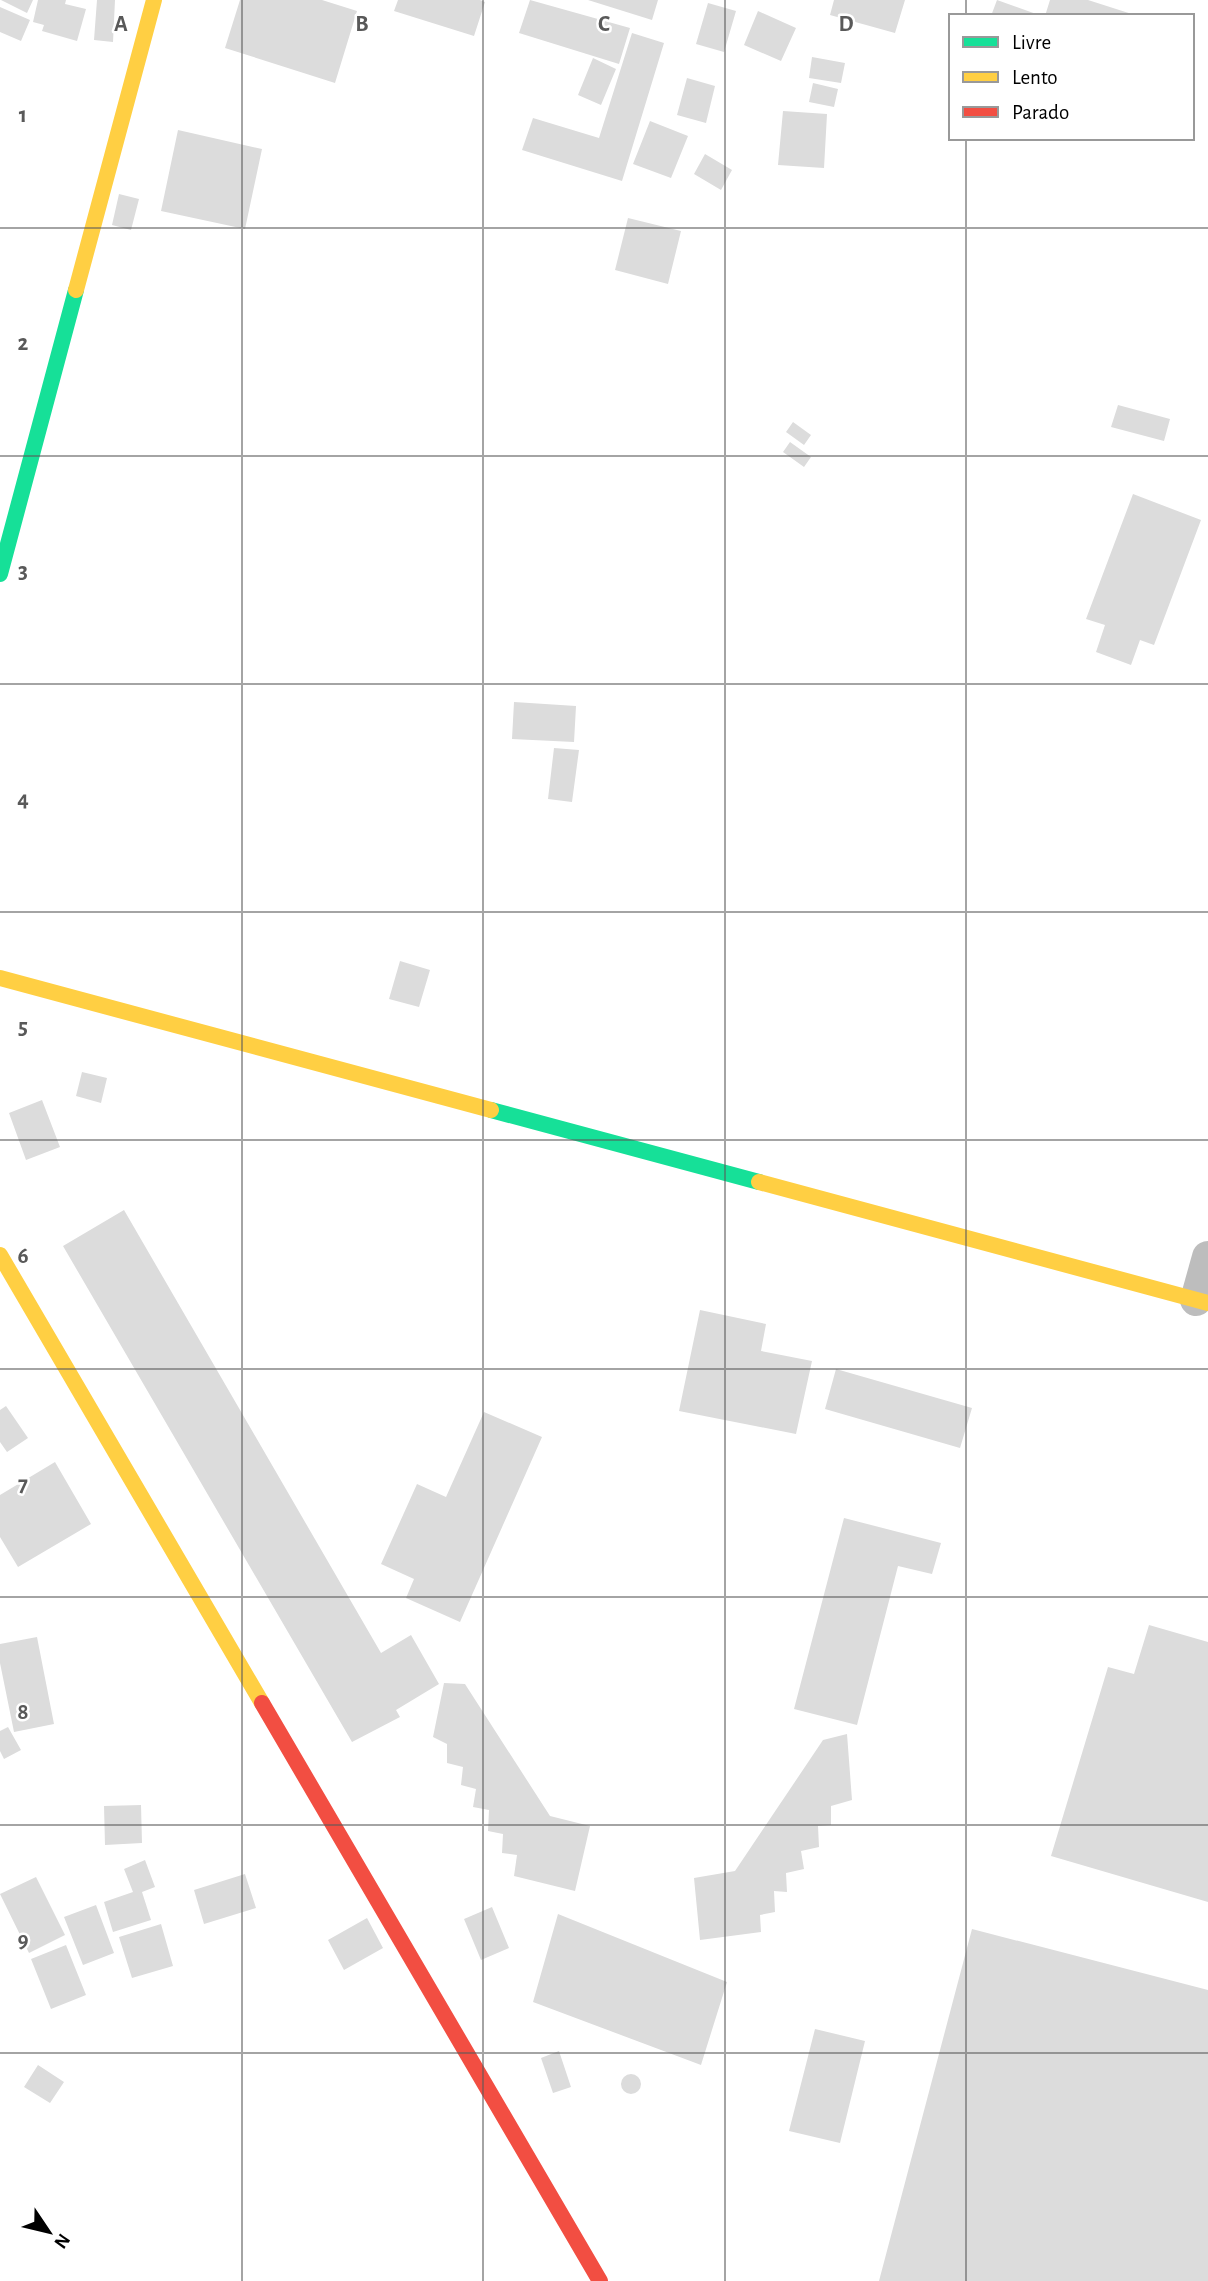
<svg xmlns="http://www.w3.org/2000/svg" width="1208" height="2281" font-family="'Alegreya Sans',sans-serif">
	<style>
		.building { fill: #dcdcdc }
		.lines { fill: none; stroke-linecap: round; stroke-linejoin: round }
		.street { stroke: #bdbdbd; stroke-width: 32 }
		.fast { stroke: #16e098; stroke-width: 16 }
		.slow { stroke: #ffcf43; stroke-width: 16 }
		.jam { stroke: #f24e42; stroke-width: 16 }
		.grid { fill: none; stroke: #595959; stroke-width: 2; stroke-opacity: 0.55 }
		.grid-label { font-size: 23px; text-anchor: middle; font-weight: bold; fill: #595959; stroke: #fff; stroke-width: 5; stroke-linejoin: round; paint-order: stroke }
	</style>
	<rect width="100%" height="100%" fill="#fff"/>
	<path class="building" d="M1,0h32l-6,13z
		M38,0h28l-1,4 21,5 -9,32 -35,-10 2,-6 -11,-3z
		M97,0h18l-2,42 -19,-2z
		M240,0h82l35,11 -22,72 -110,-35z
		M398,0h82l5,2 -11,34 -80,-25z
		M530,0l100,28 -11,36 -100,-31z
		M588,0h70l-6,20z
		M834,0h71l-10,33 -65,-18z
		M997,0l42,15v1h-48z
		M1050,0h38l50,16h-93z
		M708,3l28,8 -12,41 -28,-8z
		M0,7l30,13 -9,21 -21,-9z
		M758,11l38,17 -15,33 -37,-16z
		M632,33l32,10 -42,138 -100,-31 11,-32 66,20z
		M812,57l33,6 -4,20 -32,-5z
		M593,58l23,11 -15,36 -23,-10z
		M687,78l28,8 -9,37 -29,-8z
		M813,83l25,6 -4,18 -25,-5z
		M783,111l44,3 -3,54 -46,-3z
		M650,121l38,15 -17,42 -38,-14z
		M178,130l84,19 -17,80 -84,-18z
		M705,154l27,16 -11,20 -27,-16z
		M119,194l20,5 -8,31 -19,-5z
		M628,218l53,13 -13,53 -53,-14z
		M1118,405l52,14 -6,22 -53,-14z
		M793,422l18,13 -7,10 -18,-13z
		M790,442l21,15 -7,10 -21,-15z
		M1133,494l68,26 -47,125 -14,-5 -9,25 -35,-13 9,-27 -19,-6z
		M514,702l62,4 -2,36 -62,-3z
		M554,748l25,2 -7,52 -24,-3z
		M400,961l30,9 -11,37 -30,-8z
		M82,1072l25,6 -6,25 -25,-7z
		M42,1100l18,47 -34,13 -17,-47z
		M124,1210l257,443 30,-18 28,49 -43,26 4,7 -48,25 -289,-496z
		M700,1310l66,14 -5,27 51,10 -16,73 -117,-23z
		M836,1369l136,39 -12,40 -135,-39z
		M6,1406l22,32 -21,14 -7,-10v-32z
		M484,1412l58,25 -82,185 -54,-24 8,-19 -33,-15 36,-80 29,13z
		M55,1462l36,62 -73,43 -18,-30v-42z
		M844,1518l97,25 -9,31 -34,-8 -41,159 -63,-16z
		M1149,1625l59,17v260l-157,-46 57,-189 26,7z
		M37,1637l17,87 -40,8 -14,-69v-19z
		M444,1683l21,1 85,132 40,10 -15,65 -61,-15 3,-21 -15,-2 1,-19 -15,-3 1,-21 -16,-3 3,-18 -15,-4 2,-18 -16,-4v-19l-14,-7z
		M8,1727l13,23 -17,9 -4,-8v-20z
		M847,1734l5,66 -21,6v19l-13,1 1,21 -18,4 3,18 -18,4 1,19 -13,-1 1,21 -15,3 1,17 -61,8 -6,-62 41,-7 88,-131z
		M141,1805l1,38 -37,2 -1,-39z
		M145,1860l10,27 -13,5 9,28 -38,12 -9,-30 29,-10 -9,-23z
		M245,1874l11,34 -52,16 -10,-34z
		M36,1877l29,58 -36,18 -29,-59z
		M96,1905l18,48 -31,12 -19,-48z
		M492,1907l17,41 -28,12 -17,-41z
		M558,1914l169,68 -26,83 -168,-63z
		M367,1918l16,30 -39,22 -16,-30z
		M161,1924l12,42 -41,12 -13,-41z
		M972,1929l236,61v291h-329z
		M66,1945l20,50 -35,14 -20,-50z
		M815,2029l50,12 -25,102 -51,-12z
		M559,2051l12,36 -18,6 -12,-35z
		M38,2065l26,17 -14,21 -26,-16z
		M621 2084a10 10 0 1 1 20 0a10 10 0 1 1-20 0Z"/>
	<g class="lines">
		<path class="street" d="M1196,1300l12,-43"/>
		<path class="fast" d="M0,574l76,-284
			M491,1110l268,72"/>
		<path class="slow" d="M76,290l78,-290
			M0,978l491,132
			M759,1182l449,121
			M0,1255l262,448"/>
		<path class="jam" d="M262,1703l338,578"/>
	</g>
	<path class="grid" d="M242,0v2281M483,0v2281M725,0v2281M966,0v16M966,138v2143M0,228h1208M0,456h1208M0,684h1208M0,912h1208M0,1140h1208M0,1369h1208M0,1597h1208M0,1825h1208M0,2053h1208"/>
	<g class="grid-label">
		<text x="121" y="31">A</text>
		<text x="362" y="31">B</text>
		<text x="604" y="31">C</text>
		<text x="846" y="31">D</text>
		<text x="23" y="122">1</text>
		<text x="23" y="350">2</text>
		<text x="23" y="578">3</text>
		<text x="23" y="806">4</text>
		<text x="23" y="1034">5</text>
		<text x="23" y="1263">6</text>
		<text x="23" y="1491">7</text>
		<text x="23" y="1719">8</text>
		<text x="23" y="1947">9</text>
	</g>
	<rect x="949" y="14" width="245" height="126" fill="#ffffff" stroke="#999999" stroke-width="2"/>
	<rect x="963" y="37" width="35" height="10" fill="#16e098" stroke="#999999" stroke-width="2"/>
	<text x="1012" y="49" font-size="21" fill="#000000">Livre</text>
	<rect x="963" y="72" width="35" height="10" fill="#ffcf43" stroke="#999999" stroke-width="2"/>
	<text x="1012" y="84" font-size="21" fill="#000000">Lento</text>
	<rect x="963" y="107" width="35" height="10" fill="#f24e42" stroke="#999999" stroke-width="2"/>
	<text x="1012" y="119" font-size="21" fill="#000000">Parado</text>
	<g transform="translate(49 2232) rotate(125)" stroke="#ffffff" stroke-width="5" paint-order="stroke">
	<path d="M0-5L12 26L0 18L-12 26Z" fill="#000000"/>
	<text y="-10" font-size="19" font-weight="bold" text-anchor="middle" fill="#000000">N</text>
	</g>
</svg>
